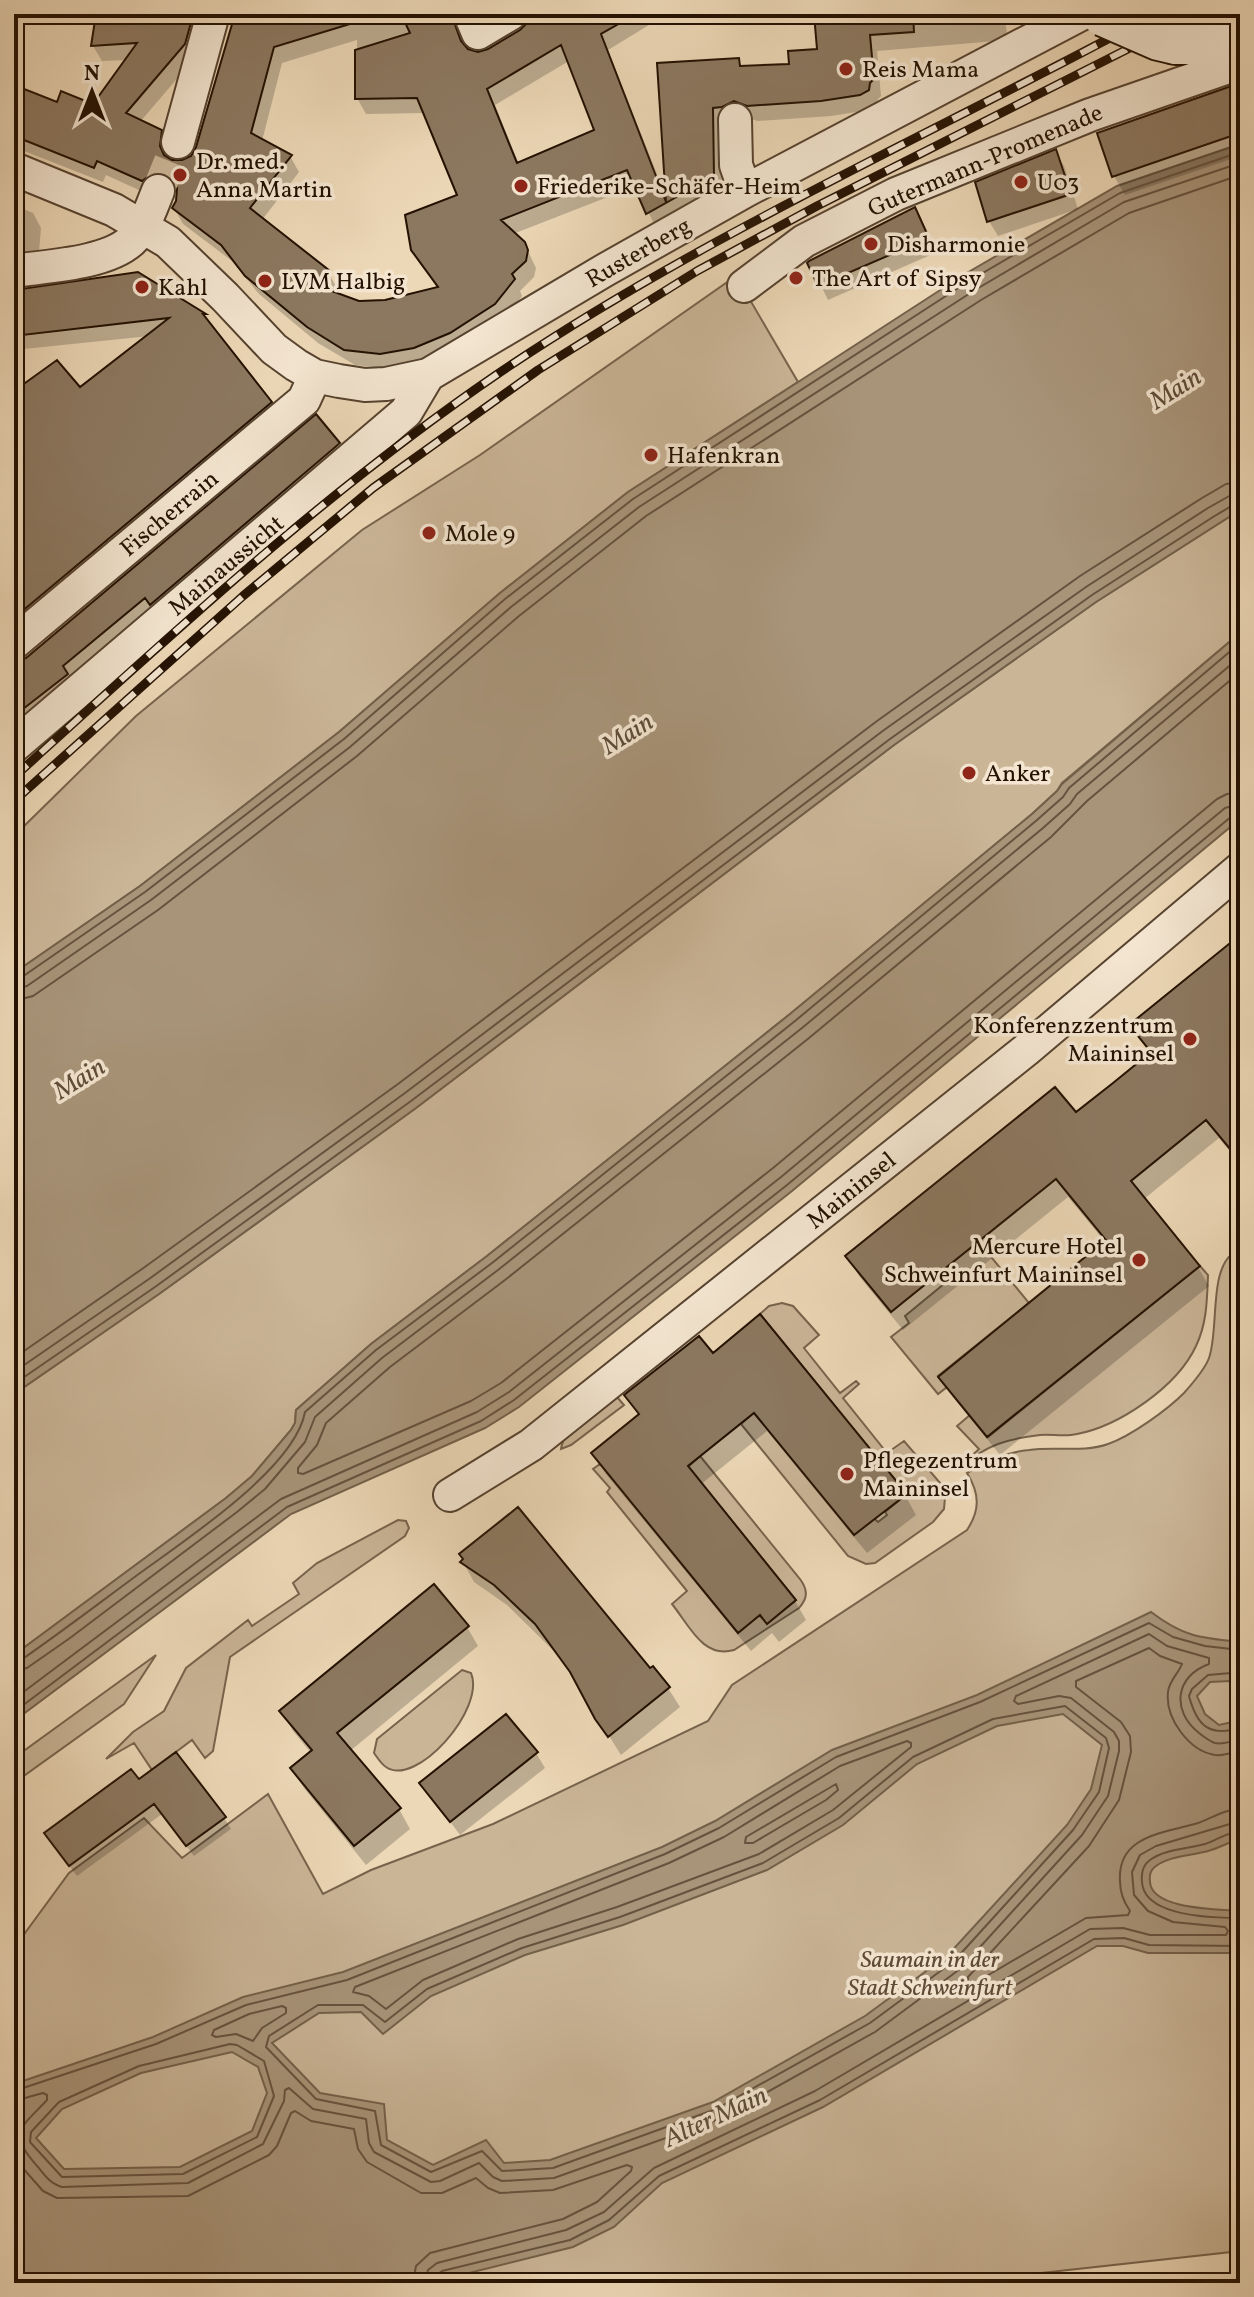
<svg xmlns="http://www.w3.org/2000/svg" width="1254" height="2297" font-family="Vollkorn,serif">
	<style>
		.green { fill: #cab597; stroke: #77634c; stroke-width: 2 }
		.water { fill: #a89479; stroke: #736049; stroke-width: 2; fill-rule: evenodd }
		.shadow { fill: #0003; fill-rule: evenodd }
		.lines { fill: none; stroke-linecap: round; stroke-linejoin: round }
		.shore { stroke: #66523e; stroke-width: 2 }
		.building { fill: #8c7860; stroke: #241102; stroke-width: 2; fill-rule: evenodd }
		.minor-tunnel { stroke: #ceb99b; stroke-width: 32; stroke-dasharray: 32 16; stroke-linecap: butt }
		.minor-casing { stroke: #56422f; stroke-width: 36 }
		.secondary-casing { stroke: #241102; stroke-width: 48 }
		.minor { stroke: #f3e5d0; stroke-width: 32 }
		.secondary { stroke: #f3e5d0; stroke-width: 44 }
		.rail-casing { stroke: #241102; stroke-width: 9 }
		.rail { stroke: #f3e5d0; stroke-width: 6; stroke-dasharray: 18; stroke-linecap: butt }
		.secondary-bridge-casing { stroke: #241102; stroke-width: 48; stroke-linecap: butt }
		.secondary-bridge { stroke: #f3e5d0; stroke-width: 44 }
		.poi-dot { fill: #8f2418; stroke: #f3e5d0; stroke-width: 3 }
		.labels { text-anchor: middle; stroke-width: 7; stroke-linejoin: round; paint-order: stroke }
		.poi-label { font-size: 24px; fill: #241102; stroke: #f3e5d0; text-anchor: start }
		.street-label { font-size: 24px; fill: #241102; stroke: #f3e5d0 }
		.park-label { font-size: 24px; font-style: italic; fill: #5e4a36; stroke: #f3e5d0 }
		.water-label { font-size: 26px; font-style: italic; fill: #5f4c38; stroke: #f3e5d0 }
	</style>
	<rect width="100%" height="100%" fill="#ecd7b6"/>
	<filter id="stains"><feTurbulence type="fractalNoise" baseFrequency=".0025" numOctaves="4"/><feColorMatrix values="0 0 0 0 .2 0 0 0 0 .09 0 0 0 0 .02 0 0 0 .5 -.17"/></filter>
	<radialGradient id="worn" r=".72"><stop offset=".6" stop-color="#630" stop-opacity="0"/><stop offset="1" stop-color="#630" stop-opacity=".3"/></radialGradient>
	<path class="green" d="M736,276l62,106 -170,110 -128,101 -161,139 -199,154 -126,87v-137l122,-120 226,-186 118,-75z
		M1240,510v123l-178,150 -5,8 -25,23 -242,200 -303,242 -116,88 -75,66 -1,13 -4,7 -39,46 -26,22 -212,157v-261l145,-100 257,-186 478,-363 202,-143z
		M978,1241l51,62 -91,73 9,11 -9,7 -47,-57 18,-14 -4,-7 51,-42 -7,-9z
		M1232,1254l4,5 4,-2v994l-290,32h-936v-335l55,-75 75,-55 38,40 86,-64 55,100 48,-24 122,-46 215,-103 24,-36 235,-155c13,-20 13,-36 0,-57 20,-11 39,-21 62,-23 26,-4 54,3 79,-6 23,-8 59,-34 76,-51 8,-9 21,-24 25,-35 10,-28 0,-86 23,-104z
		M1200,1266l8,9c-1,25 -1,48 -12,71 -19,41 -77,80 -119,88 -12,3 -25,0 -37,1 -35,4 -51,10 -78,30l17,-16 -22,-23 13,-11 18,22z
		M782,1303l11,3 26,29 -15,13 36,45 16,-12 3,3 -16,14 44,55 17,-12 37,43 4,13 -1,12 -11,13 -58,41 -9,1 -18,-8 -107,-132 13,-12 124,110 9,-7 -2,-3 24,-20 -8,-10 -3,2 -138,-170 9,-8z
		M617,1397l7,8 -53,40 -10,4c3,-23 36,-44 56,-52z
		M700,1456l100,123c8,11 8,19 -1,29l-65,42c-31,9 -45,-25 -62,-46l15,-13 -80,-99 3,-4 -17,-19 7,-5 167,159 29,-23 -108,-133z
		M398,1520l8,1 3,7 -4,8 -175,121 -17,94 -8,7 -13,-18 -40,30 -18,-27 -28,16 27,-27 31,-21 22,-43 62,-48 4,6 47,-32 -6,-11 24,-20z
		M156,1655l-32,49 -110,79v-25z
		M462,1670l9,3c15,36 -55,115 -85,94 -5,-3 -9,-10 -12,-14l3,-14z"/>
	<path class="water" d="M1240,144v366l-144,92 -202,143 -478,363 -257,186 -145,100v-421l126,-87 199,-154 161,-139 128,-101 337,-218 152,-88z
		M1240,633v186l-448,372 -273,216 -34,21 -194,86 -277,207v-66l212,-157 26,-22 39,-46 4,-7 1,-13 75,-66 116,-88 303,-242 242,-200 25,-23 5,-7z
		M1151,1612c33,25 49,26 89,30v51l-10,-12 -20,1 -13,14 8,18 14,11 18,-4 3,-8v125c-10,4 -19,9 -29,12 -17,6 -40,5 -55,16 -6,4 -7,9 -6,16 2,28 69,27 90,29v42h-92l-25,-7h-26l-274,161 -161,76 -48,44 -41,20 -144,36h-415v-199l139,-47 90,-40 100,-25 319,-125 53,-26 117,-71 145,-55zM1063,1714l39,31 -11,44 -24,36 -119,130 -83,61 -152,86 -163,58 -46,3 -18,-23 -53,25 -46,-25 -3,-36 -64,-11 -48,-50 47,-30 42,-1 22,22 48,-38 94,-41 98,-30 144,-55 76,-45 74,-61 80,-38zM232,2052l26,15 9,26 -15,38 -72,36 -116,2 -28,-31 26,-29 79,-36z"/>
	<path class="shadow" d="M14,14h9l-9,7z
		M86,14h102l-3,2 15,20 -7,24 -53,62 20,9 10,16 -2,13 16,2 8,-5 6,-8 40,-135h231l-6,5 -4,10 1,10 4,8 14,7 11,-3 39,-26 3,-11h136l-59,36 60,152 -9,-137 79,-5 5,8 48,-2 28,-15 8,-37h177l4,26 -131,11 4,45 -3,3 -1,6 -8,5 -38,6 -74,5 -13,-5 -23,7 1,69 -66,36 -20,-42 -123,48 11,9 12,25 -2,9 -14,14 2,5 -18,24 -81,43 -33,6 -35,-4 -37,-22 -59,-49 -27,-33 -49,-37 -9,-16 4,-6 -2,-13 -12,-1 -12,8 -46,-21 -3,7 -89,-35v-54l41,18 38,-5 34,-46 -25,1 -9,-15 3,-18zM357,40v58l9,16 59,-1 35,83 -47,54 26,39 -54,13 -26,1 -26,-10 4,-5 -9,-16 -66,-52 37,-48 -9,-16 -28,-15 20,-78zM569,61l28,71 -78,32 -24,-59z
		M1240,85v71l-115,39 -11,-19z
		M1055,152l9,14 14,43 -80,27 -9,-15z
		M14,205l19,8 8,15 -3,36 -24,6z
		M922,224l13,29 -107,47 -18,-37z
		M138,274l67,42 74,102 -265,222v-246l66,-4 70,-54 -136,14v-59z
		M316,417l31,42 -333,278v-74l13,-4z
		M1240,938v226l-21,-26 -75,61 54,68 11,19 -209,169 -48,-59 -11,-19 165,-134 -38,-46 -165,133 -44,-54 -11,-19 227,-142 76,-60 -19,-29z
		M712,1355l193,140 11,20 -49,38 -100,-122 -67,54 95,116 11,19 -27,22 -7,-9 -21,18 -146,-178 -11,-20 44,-38 -11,-19z
		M463,1562l187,109 18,17 12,19 -59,48 -62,-99 -52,-51 -33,-23z
		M467,1627l11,19 -128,105 49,58 11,20 -44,36 -62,-77 -12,-19 19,-16 -18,-22 -11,-20z
		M536,1753l9,15 -85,67 -38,-51z
		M139,1782l85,36 7,11 -37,27 -32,-42 -85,62 -24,-31z"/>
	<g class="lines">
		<path class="shore" d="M1240,672l-153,129 -36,36 -242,201 -304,242 -115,87 -64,56 -9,22 -19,23v5l5,1 168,-73 30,-18 272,-215 444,-369 10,-5 13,-2
			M14,979l8,-2 123,-85 199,-153 161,-140 128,-100 336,-218 151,-88 120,-41
			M14,989l13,-3 124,-86 199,-153 161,-140 128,-100 336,-217 149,-88 116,-39
			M14,1001l19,-5 125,-86 199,-154 162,-140 127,-100 335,-216 148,-87 111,-38
			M14,1358l128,-89 256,-185 479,-363 203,-145 122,-78 24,-14 14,-2
			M14,1372l135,-93 256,-186 479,-363 202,-143 122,-79 23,-13 9,-1
			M14,1384l141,-97 256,-186 479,-362 202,-144 121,-78 20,-12 7,-1
			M14,1661l7,-1c39,-27 77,-56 115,-84 46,-34 159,-107 169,-164l71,-62 116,-87 303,-242 242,-201 26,-23 6,-9 171,-145
			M14,1671l13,-3 43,-30 167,-126 28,-23 40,-47 10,-25 67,-59 116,-88 304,-242 241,-200 27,-24 7,-10 163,-137
			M1240,1681l-9,-8 -23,2 -16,14 -3,7c8,30 20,41 51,32
			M14,1699l267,-200 196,-87 32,-20 272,-215 444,-369 15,-4
			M1065,1706l41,32 3,10 -10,44 -26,38 -119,131 -84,62 -154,86 -163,59 -51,3 -20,-20 -51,21 -50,-27 -6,-34 -59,-12 -50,-52 3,-11 49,-31h45l22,17 42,-33 95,-41 98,-31 143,-54 76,-45 74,-61 80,-38z
			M14,1712l273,-205 194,-86 33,-21 273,-215 445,-369 8,-2
			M907,1741l4,2v4l-78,63 -74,44 -142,53 -99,32 -95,41 -37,29 -17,-13 -16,-4 2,-5 314,-124 55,-26 116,-71z
			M1240,1751c-8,2 -17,5 -25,4 -26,-4 -50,-37 -47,-63 1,-11 10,-18 14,-28l-22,-8 -11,-8 -73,33v6l45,35 9,14 1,16 -12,48 -30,46 -121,131v5l5,2 113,-66 42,-3 2,-4c-7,-10 -10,-18 -10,-30 -3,-46 45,-48 78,-58 14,-5 27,-14 42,-14
			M836,1784l2,6 -12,10 -73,43h-8l1,-6z
			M1240,1831c-12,1 -23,9 -35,13 -18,5 -40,5 -55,16 -7,5 -9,13 -8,22 2,35 71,36 98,36
			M282,2006l4,2v5l-24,15 -9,13 -17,-7 -20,3 -4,-2 2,-5 35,-16z
			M230,2044l7,1 27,16 10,35 -17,41 -74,37 -121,3 -32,-35 1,-10 28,-30 80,-36z
			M14,2091l142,-47 90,-39 101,-25 318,-126 54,-26 117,-71 144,-55 169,-79 24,14 32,9 35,4
			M14,2101l29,-8 4,2v5c-28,30 -40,32 -9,67 7,9 13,17 24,20l126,-4 75,-39 21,-43 1,-11 4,-2 24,21 53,10 3,24 5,9 57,30 9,-1 39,-18 14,14 9,4 52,-3 165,-59 156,-87 85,-63 122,-134 26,-39 11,-45v-10l-5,-9 -43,-34 -12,-2 -41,8 -4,-3 2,-5 133,-62 18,12 42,12v6c-34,12 -38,47 -10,69 5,4 10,8 16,10 8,2 17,-2 25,-4
			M14,2158l29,33 14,7 131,-2 81,-41 8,-9 14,-33 4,-2 16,10 43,8 4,20 9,13 54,31h21l34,-15 12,10 12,5 53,-3 74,-25 5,2 -1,4 -34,31 -34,17 -133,34 -14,13 -3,17
			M425,2283l3,-13 9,-7 129,-33 38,-18 50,-44 161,-77 275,-162 33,-1 27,7h76l2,-4 -3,-4 -52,-5 -25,-11 -14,-16 -2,-23 8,-17 16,-9 84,-25
			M435,2283l1,-7 6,-5 128,-31 39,-20 50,-44 161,-76 274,-161 30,-1 25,7 91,1"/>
	</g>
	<path class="building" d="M96,14h90l6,5 -7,25 -59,69 36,17 -2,16 4,9 8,5h10l9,-4 5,-9 39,-133h127l1,6 -89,27 -23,86 41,22 -42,53 80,63 -12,15 41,15 26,-1 53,-13 -27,-37 -6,-35 52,-20 -40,-97 -62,1v-49l55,-17 -9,-19h50l10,27 7,8 10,3 10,-3 32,-19 7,-7 2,-9h107l-35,20 65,168 -9,-139 82,-5 1,8 49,-2 -1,-13 29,-2 -3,-35h99l1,18 -44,3 4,44 -4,4 -1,7 -9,5 -39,6 -74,5 -13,-5 -12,6 -9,1 1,68 -68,38 -19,-44 -126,50 24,22 3,8 -2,11 -14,13 3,5 -20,25 -45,29 -36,15 -34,6 -36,-4 -37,-23 -62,-51 -24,-31 -49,-37 4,-7 1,-13 -5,-9 -6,-5 -11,-2 -13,9 -45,-20 -3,7 -80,-32v-51l43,17 4,-11 32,13 44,-61 -46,3zM561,45l33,85 -77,33 -30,-74z
		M1240,83v50l-128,44 -15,-44z
		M1056,149l15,45 -84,28 -12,-40z
		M915,207l14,31 -111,48 -11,-23 2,-2z
		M138,272l68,42h-3l69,88 -258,216v-227l43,-31 23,27 89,-69 -155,18v-46z
		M316,414l24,29 -190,162 -5,-7 -82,68 5,8 -54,42v-54l12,-4z
		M1240,935v226l-34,-41 -75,61 69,85 -213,171 -49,-60 168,-137 -50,-61 -165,133 -46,-56 210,-169 21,25 37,-29 38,-31 -22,-27z
		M760,1314l147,180 -53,41 -100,-122 -66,53 108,134 -29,24 -7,-9 -22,18 -147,-180 48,-39 -15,-19 75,-59 14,17z
		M518,1507l132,161 3,-2 17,21 -62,50 -13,-18 -25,-47 -35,-48 -41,-39 -34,-23 3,-3 -4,-5z
		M434,1584l35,42 -132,107 64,75 -47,38 -64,-78 22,-18 -33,-39z
		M506,1714l32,38 -88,70 -31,-39z
		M176,1752l50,65 -40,29 -32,-42 -85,62 -25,-33 87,-64 8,10z"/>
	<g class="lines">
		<path class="minor-tunnel" d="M158,191l20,-49"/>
		<g class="minor-casing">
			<path id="minor" d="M470,14l8,19 32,-19
				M735,120l1,45 9,26
				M178,142l35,-128
				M14,169l100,41 54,32 57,55 49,52 22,16 19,11 24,5 26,4 21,-1 42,-9 177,-105 140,-79 336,-177
				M14,271c33,-5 91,-7 117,-30 14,-13 20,-33 27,-50
				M744,286l60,-45 92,-47 194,-79 150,-52
				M14,643l290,-243 11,-24
				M14,746l392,-334 22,-37
				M450,1495l81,-50 495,-395 214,-181"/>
		</g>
		<g class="secondary-casing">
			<path id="secondary" d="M1176,42h18l46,-17"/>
		</g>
		<use href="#minor" class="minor"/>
		<use href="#secondary" class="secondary"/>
		<g class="rail-casing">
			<path id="rail" d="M14,777c156,-141 310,-285 485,-404 207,-140 436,-240 656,-359
				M14,801l229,-205 130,-108 165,-118 159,-99 120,-65 380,-192"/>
		</g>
		<use href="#rail" class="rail"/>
		<g class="secondary-bridge-casing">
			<path id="secondary-bridge" d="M1104,14l55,24 17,4"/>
		</g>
		<use href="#secondary-bridge" class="secondary-bridge"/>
	</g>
	<g class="poi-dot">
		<circle cx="846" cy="69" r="8"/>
		<circle cx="180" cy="175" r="8"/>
		<circle cx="1021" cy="182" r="8"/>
		<circle cx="521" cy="186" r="8"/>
		<circle cx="871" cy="244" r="8"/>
		<circle cx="796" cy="278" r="8"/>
		<circle cx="265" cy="281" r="8"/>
		<circle cx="142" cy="287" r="8"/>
		<circle cx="651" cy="455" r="8"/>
		<circle cx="429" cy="533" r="8"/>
		<circle cx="969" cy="773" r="8"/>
		<circle cx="1190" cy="1039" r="8"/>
		<circle cx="1139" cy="1260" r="8"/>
		<circle cx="847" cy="1474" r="8"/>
	</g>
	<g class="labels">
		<g class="poi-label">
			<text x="862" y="77">Reis Mama</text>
			<text x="196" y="169">Dr. med.<tspan x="196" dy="28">Anna Martin</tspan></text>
			<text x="1037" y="190">U03</text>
			<text x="537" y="194">Friederike-Schäfer-Heim</text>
			<text x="887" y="252">Disharmonie</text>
			<text x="812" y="286">The Art of Sipsy</text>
			<text x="281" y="289">LVM Halbig</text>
			<text x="158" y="295">Kahl</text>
			<text x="667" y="463">Hafenkran</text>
			<text x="445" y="541">Mole 9</text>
			<text x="985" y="781">Anker</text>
			<text x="1174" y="1033" text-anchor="end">Konferenzzentrum<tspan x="1174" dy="28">Maininsel</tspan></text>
			<text x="1123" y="1254" text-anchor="end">Mercure Hotel<tspan x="1123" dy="28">Schweinfurt Maininsel</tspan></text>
			<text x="863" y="1468">Pflegezentrum<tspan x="863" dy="28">Maininsel</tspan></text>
		</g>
		<g class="street-label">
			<text transform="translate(985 160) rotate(-23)" y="8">Gutermann-Promenade</text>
			<text transform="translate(638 252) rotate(-30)" y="8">Rusterberg</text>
			<text transform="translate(169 513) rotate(-40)" y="8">Fischerrain</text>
			<text transform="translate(226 565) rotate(-40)" y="8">Mainaussicht</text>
			<text transform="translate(851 1190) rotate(-39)" y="8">Maininsel</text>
		</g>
		<g class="park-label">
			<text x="930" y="1967">Saumain in der<tspan x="930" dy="28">Stadt Schweinfurt</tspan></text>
		</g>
		<g class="water-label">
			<text transform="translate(1175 388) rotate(-32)" y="9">Main</text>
			<text transform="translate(627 733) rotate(-32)" y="9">Main</text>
			<text transform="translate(79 1078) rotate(-32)" y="9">Main</text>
			<text transform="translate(715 2116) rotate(-25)" y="9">Alter Main</text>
		</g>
	</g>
	<rect width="1254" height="2297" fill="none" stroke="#ecd7b6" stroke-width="48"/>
	<rect x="16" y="16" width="1222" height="2265" fill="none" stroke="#241102" stroke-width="4"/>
	<rect x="24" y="24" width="1206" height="2249" fill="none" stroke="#241102" stroke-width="2"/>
	<g transform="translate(92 92)" stroke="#f3e5d0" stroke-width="6" paint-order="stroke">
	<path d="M0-6L14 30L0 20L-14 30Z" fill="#241102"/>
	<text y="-12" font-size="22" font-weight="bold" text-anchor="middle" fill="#241102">N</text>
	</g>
	<rect width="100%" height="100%" filter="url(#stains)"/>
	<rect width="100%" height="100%" fill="url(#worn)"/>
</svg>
